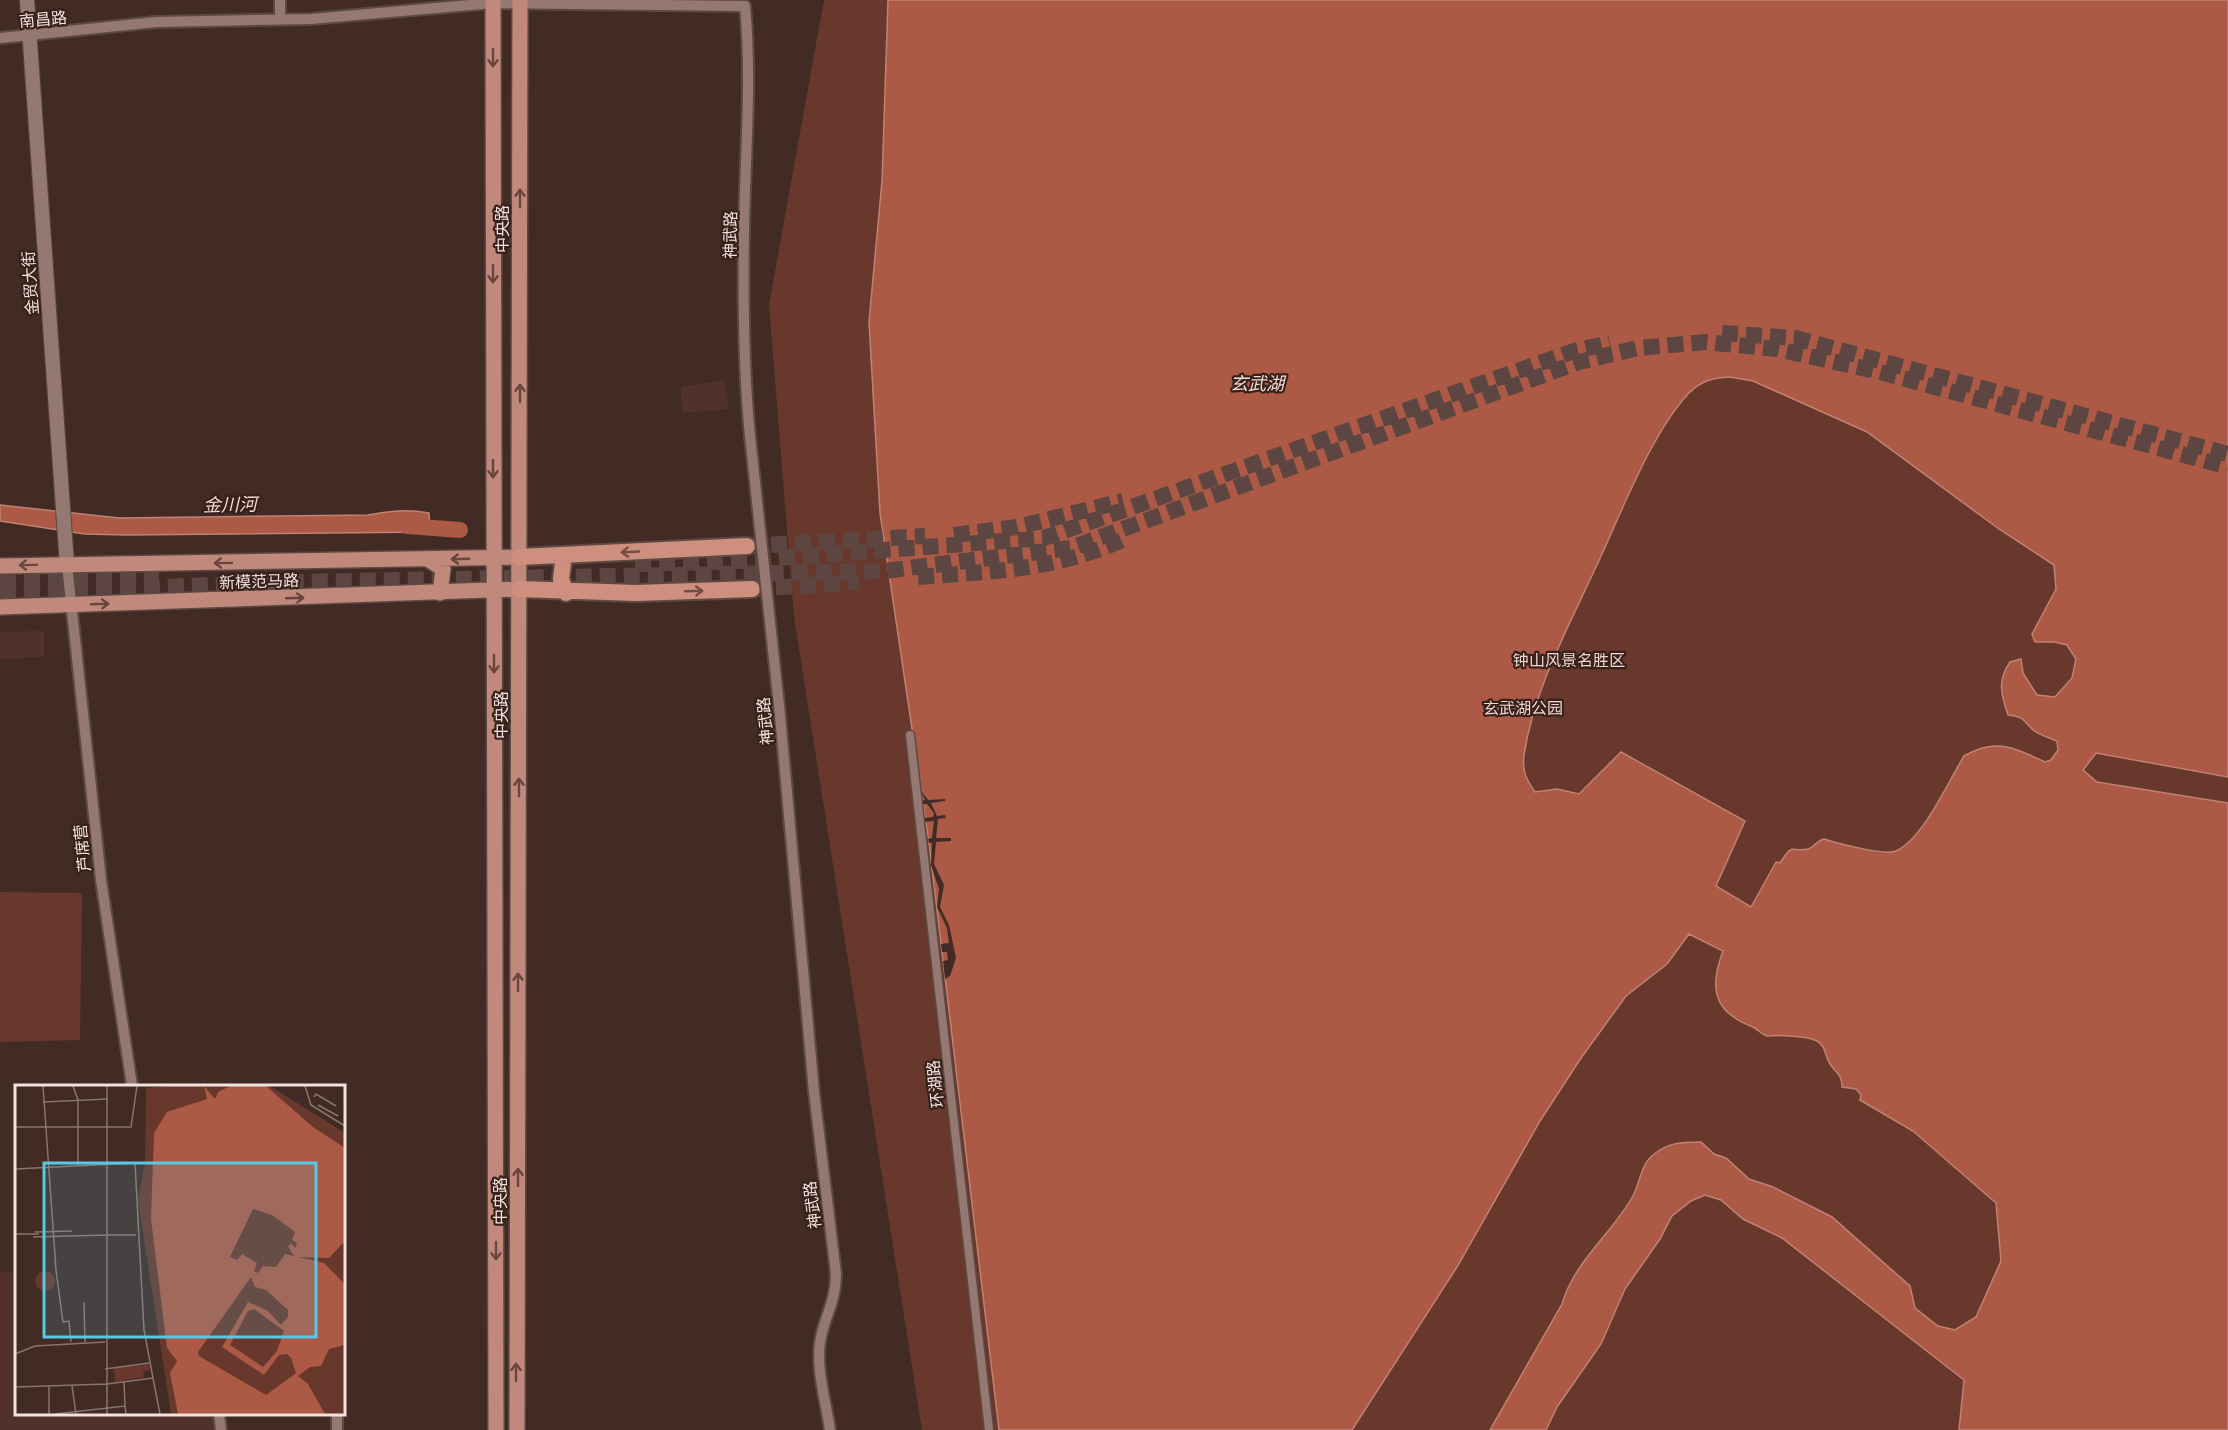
<svg xmlns="http://www.w3.org/2000/svg" width="2228" height="1430" font-family="Manrope,'Noto Sans SC',sans-serif">
	<style>
		.built { fill: #51322a }
		.green { fill: #69382c }
		.water { fill: #ac5945; stroke: #c18273; stroke-width: 1.5; fill-rule: evenodd }
		.pier { fill: #432b25 }
		.lines { fill: none; stroke-linecap: round; stroke-linejoin: round }
		.river { stroke: #ac5945; stroke-width: 16 }
		.trunk-tunnel { stroke: #5d4641; stroke-width: 16; stroke-dasharray: 16 8; stroke-linecap: butt }
		.pedestrian-casing { stroke: #5d4944; stroke-width: 11 }
		.minor-casing { stroke: #5d4944; stroke-width: 14 }
		.tertiary-casing { stroke: #5d4944; stroke-width: 16 }
		.primary-casing { stroke: #5d4944; stroke-width: 18 }
		.trunk-casing { stroke: #5d4944; stroke-width: 20 }
		.pedestrian { stroke: #947871; stroke-width: 8 }
		.minor { stroke: #947871; stroke-width: 10 }
		.tertiary { stroke: #947871; stroke-width: 14 }
		.primary { stroke: #c0897b; stroke-width: 15 }
		.trunk { stroke: #cf8f7e; stroke-width: 16 }
		.minor-bridge-casing { stroke: #5d4944; stroke-width: 14; stroke-linecap: butt }
		.minor-bridge { stroke: #947871; stroke-width: 10 }
		.oneway { stroke: #68453d }
		.oneway2 { stroke: #744d43 }
		.labels { text-anchor: middle; stroke-width: 4.5; stroke-linejoin: round; paint-order: stroke }
		.street-label { font-size: 16px; fill: #f2e2dd; stroke: #38211b }
		.park-label { font-size: 16px; fill: #efd7d0; stroke: #38211b }
		.water-label { font-size: 18px; font-style: italic; fill: #f3dad4; stroke: #38211b }
		.inset-road { fill: none; stroke: #89746f; stroke-width: 1.5 }
		.view { fill: #57c9e2; fill-opacity: 0.15; stroke: #57c9e2; stroke-width: 3 }
		.inset-edge { fill: none; stroke: #f2e2dd; stroke-width: 3 }
	</style>
	<rect width="100%" height="100%" fill="#432b25"/>
	<path class="built" d="M724,380l5,29 -47,4 -1,-26z
		M44,631v26l-44,2v-27z
		M16,1271v143h196l2,16h-214v-158z"/>
	<path class="green" d="M824,0h1404v1430h-1306l-128,-813 -25,-312z
		M0,892l82,1 -2,147 -80,2z"/>
	<path class="water" d="M888,0h1340v777l-132,-24 -13,17 14,12 131,21v627h-269l5,-50 -182,-142 -39,-19 -22,-19 -16,-5 -14,6 -19,15 -12,23 -35,50 -24,55 -44,63 -11,23h-56l72,-126c13,-44 49,-69 71,-108 7,-13 8,-32 20,-41 15,-13 30,-13 48,-13l13,12 12,4 23,21 24,8 59,30 78,69 5,22 23,18 17,4 21,-13 25,-56 -5,-58 -83,-72 -53,-31 1,-5 -5,-6 -14,-2c0,-13 -6,-14 -12,-23 -6,-9 -3,-17 -13,-23 -9,-5 -39,-6 -49,-5 -4,0 -11,-7 -15,-9 -40,-15 -44,-39 -30,-76l-34,-17 -22,30 -41,32 -45,62 -41,63 -83,146 -105,163h-353l-70,-587 -49,-330 -11,-191 13,-141zM1730,377l23,4 114,51 132,97 55,36 2,24 -24,45 3,8h19l13,3 9,14 -4,19 -17,19 -18,-2 -14,-22 -2,-14 -11,3c-13,19 -9,32 -2,53 15,1 16,6 25,15 6,5 17,8 24,11l1,9 -7,10 -6,2c-31,-14 -49,-25 -81,-6 -16,26 -41,83 -68,95 -10,5 -60,-8 -72,-12 -6,1 -10,8 -16,10 -18,4 -14,-8 -28,14l-4,-1 -25,45 -35,-21 29,-65 -124,-69 -42,42 -22,-5 -22,3c-9,-13 -13,-21 -11,-37 11,-71 48,-134 77,-199 22,-48 52,-125 88,-163 13,-13 24,-15 41,-16z
		M0,505l119,13 249,-3c22,-4 39,-6 61,-2l1,19 -303,3 -42,-1 -85,-13z"/>
	<path class="pier" d="M919,788l9,12 17,-1v2l-14,2 6,13 8,-1 1,3 -8,1 -2,19h15v3l-15,1 -2,22 10,21 -4,22 9,18 7,33 -6,18 -5,3 -2,-18 5,-1 -1,-8h-5l-1,-8 8,-1 -2,-15 -10,-21 2,-18 -8,-24 1,-22h-3l-1,-4 4,-1 2,-17 -9,1 -1,-4 9,-1 1,-4 -7,-9h-5l-1,-3 4,-1z"/>
	<g class="lines">
		<path class="river" d="M407,526l53,4"/>
		<path class="trunk-tunnel" d="M1722,333l73,5 433,116
			M954,535l63,-8 106,-26
			M747,546l178,-10
			M635,564l104,-3 305,-23 530,-187 36,-8
			M918,577c77,-6 136,-6 209,-39
			M0,580l159,-4
			M752,589l107,-7
			M0,593l293,-11 591,-11 187,-23 508,-186 59,-14 68,-6 71,7 103,23 348,95"/>
		<g class="pedestrian-casing">
			<path id="pedestrian" d="M910,735l79,695"/>
		</g>
		<g class="minor-casing">
			<path id="minor" d="M280,0v19
				M0,38l156,-16 155,-3 182,-16 252,3c7,75 0,149 -1,224 -1,68 -1,138 6,206
				M67,565l34,315 31,206
				M780,715l34,377 22,182c0,28 -12,43 -16,68 -4,28 6,60 10,88
				M219,1414l2,16
				M337,1414v16"/>
		</g>
		<g class="tertiary-casing">
			<path id="tertiary" d="M27,0l40,565"/>
		</g>
		<g class="primary-casing">
			<path id="primary" d="M493,0l3,1430
				M429,560l14,9 -3,24
				M0,566l519,-9
				M0,607l519,-18
				M517,1430l3,-1430"/>
		</g>
		<g class="trunk-casing">
			<path id="trunk" d="M564,555l-3,24 5,14
				M519,557l228,-11
				M519,589l117,4 116,-4"/>
		</g>
		<use href="#pedestrian" class="pedestrian"/>
		<use href="#minor" class="minor"/>
		<use href="#tertiary" class="tertiary"/>
		<use href="#primary" class="primary"/>
		<use href="#trunk" class="trunk"/>
		<g class="minor-bridge-casing">
			<path id="minor-bridge" d="M750,436l30,279"/>
		</g>
		<use href="#minor-bridge" class="minor-bridge"/>
	</g>
	<defs><path id="oneway-shaft" d="M-6 0H5M1.5-3L5.5 0L1.5 3" fill="none" stroke-width="1.6" stroke-linecap="round" stroke-linejoin="round" transform="scale(1.5)"/></defs>
	<g class="oneway">
		<use href="#oneway-shaft" transform="translate(493 58) rotate(90)"/>
		<use href="#oneway-shaft" transform="translate(520 198) rotate(-90)"/>
		<use href="#oneway-shaft" transform="translate(493 274) rotate(90)"/>
		<use href="#oneway-shaft" transform="translate(520 393) rotate(-90)"/>
		<use href="#oneway-shaft" transform="translate(493 469) rotate(90)"/>
		<use href="#oneway-shaft" transform="translate(460 559) rotate(178)"/>
		<use href="#oneway-shaft" transform="translate(223 563) rotate(179)"/>
		<use href="#oneway-shaft" transform="translate(28 565) rotate(179)"/>
		<use href="#oneway-shaft" transform="translate(295 598) rotate(-2)"/>
		<use href="#oneway-shaft" transform="translate(100 604) rotate(-2)"/>
		<use href="#oneway-shaft" transform="translate(494 664) rotate(90)"/>
		<use href="#oneway-shaft" transform="translate(519 787) rotate(-90)"/>
		<use href="#oneway-shaft" transform="translate(518 982) rotate(-90)"/>
		<use href="#oneway-shaft" transform="translate(518 1177) rotate(-90)"/>
		<use href="#oneway-shaft" transform="translate(496 1251) rotate(90)"/>
		<use href="#oneway-shaft" transform="translate(516 1372) rotate(-90)"/>
	</g>
	<g class="oneway2">
		<use href="#oneway-shaft" transform="translate(630 552) rotate(177)"/>
		<use href="#oneway-shaft" transform="translate(694 591) rotate(-2)"/>
	</g>
	<g class="labels">
		<g class="street-label">
			<text transform="translate(43 19) rotate(-5)" y="6">南昌路</text>
			<text transform="translate(502 229) rotate(-90)" y="6">中央路</text>
			<text transform="translate(730 235) rotate(-89)" y="6">神武路</text>
			<text transform="translate(30 283) rotate(-94)" y="6">金贸大街</text>
			<text transform="translate(259 581) rotate(-2)" y="6">新模范马路</text>
			<text transform="translate(501 715) rotate(-90)" y="6">中央路</text>
			<text transform="translate(765 721) rotate(-95)" y="6">神武路</text>
			<text transform="translate(82 848) rotate(-96)" y="6">芦席营</text>
			<text transform="translate(935 1084) rotate(-96)" y="6">环湖路</text>
			<text transform="translate(500 1201) rotate(-90)" y="6">中央路</text>
			<text transform="translate(812 1205) rotate(-97)" y="6">神武路</text>
		</g>
		<g class="park-label">
			<text x="1569" y="666">钟山风景名胜区</text>
			<text x="1523" y="714">玄武湖公园</text>
		</g>
		<g class="water-label">
			<text x="1257" y="390">玄武湖</text>
			<text transform="translate(230 505) rotate(-1)" y="6">金川河</text>
		</g>
	</g>
	<g transform="translate(15 1085)">
		<rect width="330" height="330" fill="#432b25"/>
		<path d="M150,1h105l75,47v281h-174l-33,-214 7,-37 1,-75zM20 196a10 10 0 1 1 20 0a10 10 0 1 1-20 0ZM134,279l1,6 -7,1 1,6 -29,5 -1,-14z" fill="#69382c"/>
		<path d="M189,1l11,13 3,-7 12,-6h36l47,41 32,21v93l-16,17 -31,-1 26,6 21,21v61l-16,4 -8,17 -11,1 -12,9 10,8 17,30h-147l-8,-41 7,-12 -10,-13 -16,-129 3,-86 13,-21 40,-13zM238,124l19,6 23,17 -3,8 5,3 -2,5 -4,-5 -3,3 6,10 -9,-2 -9,13 -13,-1 -5,7 -4,-2 3,-8 -15,-9 -5,6 -7,-3zM236,192l4,10 11,3 22,20v7l-7,8 -13,-14 -20,-9 -26,45 42,28 15,-20 8,-1 4,4 5,15 -30,22 -67,-39 -1,-4zM239,224l30,22 -7,20 -14,16 -33,-22 18,-34z" fill="#ac5945" fill-rule="evenodd"/>
		<path class="inset-road" d="M28,1l13,184 7,52 6,-1 2,21M58,1l5,14v65M290,1l6,19 34,21M299,12l2,-3 20,12M28,17l65,-3M303,20l20,11M0,42h116l6,-41M0,84l120,-6 9,167 9,48M20,147l37,-1M0,149h24M92,150h29M18,152l74,-2M69,217l1,40M0,269l20,-8 70,-4M90,284l44,-6M109,297l1,24M92,299l46,-6 7,36M34,301v28M57,301l4,28M0,302l92,-3M40,329l70,-8 1,8M92,329v-328"/>
		<path class="view" d="M29,78h272v174h-272z"/>
		<rect width="330" height="330" class="inset-edge"/>
	</g>
</svg>
